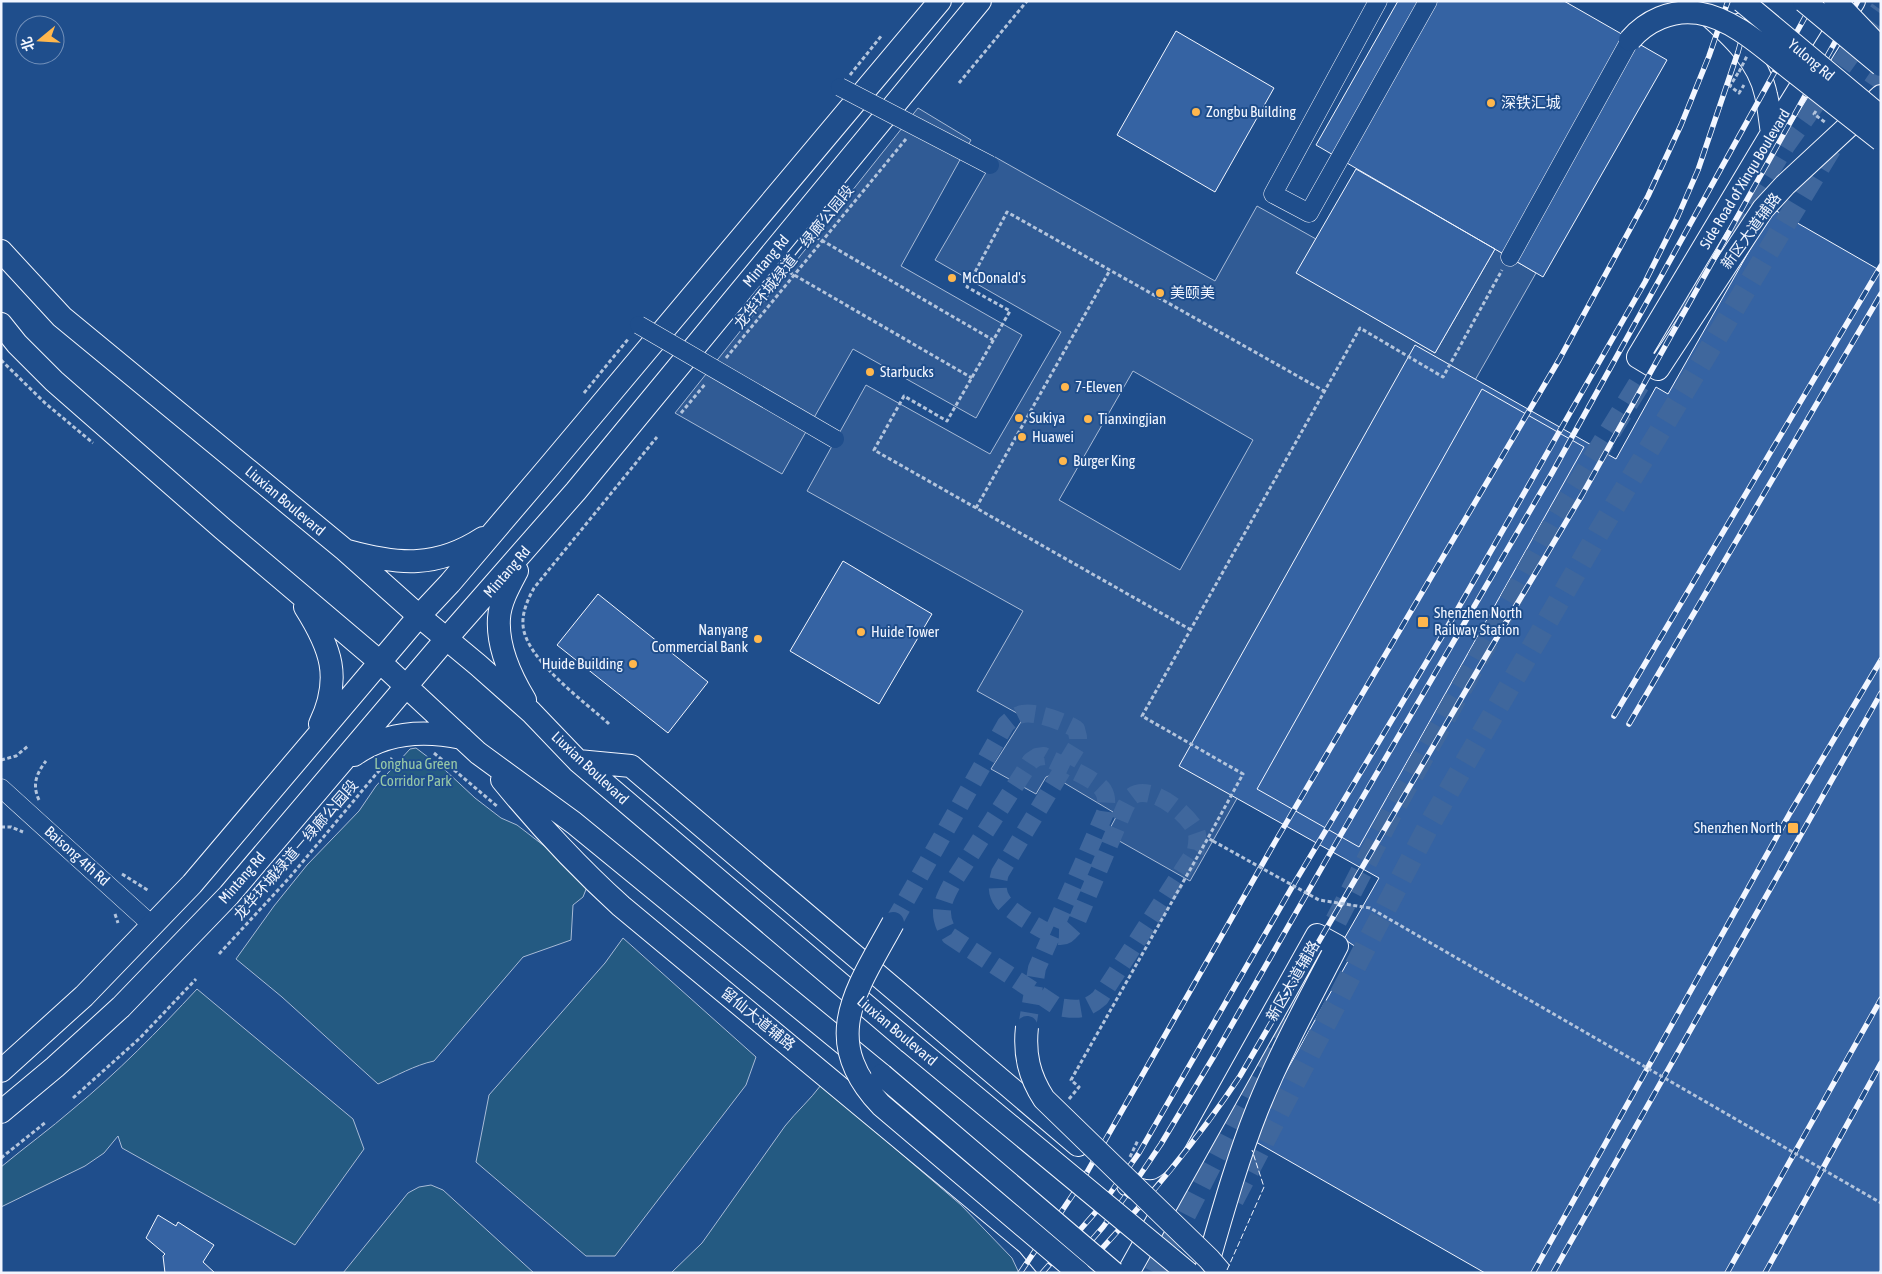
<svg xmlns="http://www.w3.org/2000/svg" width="1882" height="1274" font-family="'Asap Condensed','Noto Sans SC',sans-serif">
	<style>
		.green { fill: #245a82; stroke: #a8bbd7 }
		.parking { fill: #305b95; stroke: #a8bbd7; fill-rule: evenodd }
		.building { fill: #3563a3; stroke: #f2f6ff }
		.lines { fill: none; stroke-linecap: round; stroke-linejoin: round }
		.minor-tunnel { stroke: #3f679d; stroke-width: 18; stroke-dasharray: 18 9; stroke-linecap: butt }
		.major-tunnel { stroke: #3f679d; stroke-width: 22; stroke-dasharray: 22 11; stroke-linecap: butt }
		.minor-casing { stroke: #f2f6ff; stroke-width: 19 }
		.major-casing { stroke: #f2f6ff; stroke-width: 24 }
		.path { stroke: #b3c4dc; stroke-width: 3; stroke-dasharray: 4 2.5; stroke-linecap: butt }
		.minor { stroke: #1f4e8c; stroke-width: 18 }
		.major { stroke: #1f4e8c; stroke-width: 22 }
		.rail-casing { stroke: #f2f6ff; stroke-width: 5.5 }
		.rail { stroke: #1f4e8c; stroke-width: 4; stroke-dasharray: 11; stroke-linecap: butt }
		.minor-bridge-casing { stroke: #f2f6ff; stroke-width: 19; stroke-linecap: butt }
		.major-bridge-casing { stroke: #f2f6ff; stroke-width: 24; stroke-linecap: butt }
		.path-bridge { stroke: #b3c4dc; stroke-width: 3; stroke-dasharray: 4 2.5; stroke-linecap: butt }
		.minor-bridge { stroke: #1f4e8c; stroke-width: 18 }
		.major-bridge { stroke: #1f4e8c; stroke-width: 22 }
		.fence { stroke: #f2f6ff; stroke-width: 1; stroke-dasharray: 6 2.5; stroke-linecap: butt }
		.poi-dot { fill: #ffb74d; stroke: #1f4e8c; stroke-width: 2 }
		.labels { text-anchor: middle; stroke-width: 4; stroke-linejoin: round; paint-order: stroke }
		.street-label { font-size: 15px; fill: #f2f6ff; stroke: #1f4e8c }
		.poi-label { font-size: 15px; fill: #f2f6ff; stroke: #1f4e8c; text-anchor: start }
		.park-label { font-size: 15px; fill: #97c8a6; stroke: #1f4e8c }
	</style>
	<rect width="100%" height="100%" fill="#1f4e8c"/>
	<path class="green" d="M416,748l29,22 30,28 26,20 16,7 39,30 31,32 -4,10 -10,8 -2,35 -48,17 -89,104c-19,4 -38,15 -56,23l-96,-87 -46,-38 38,-53 33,-41 52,-54 17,-25 34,-37z
		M623,938l133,119 -10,28 -131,171h-29l-110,-94 13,-67 116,-132z
		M197,989l156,130 11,30 -69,96 -173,-97 -4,-12 -14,17 -19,13 -84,41v-40c24,-20 49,-38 72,-58 45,-37 85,-78 124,-120z
		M821,1085l140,120 51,53 7,15h-348l31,-30 83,-117c11,-14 25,-26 36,-41z
		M431,1185l12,5 91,83h-191l65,-80 11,-6z"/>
	<path class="parking" d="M918,108l53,32 -70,126 121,69 -46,83 -123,-69 -71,125 -107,-61z
		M995,157l220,124 42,-75 59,33 -19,34 138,80 60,-104 41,24 -346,608 -83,-47 9,-17 -3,-5 -62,-37 -5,2 -10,17 -45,-25 33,-52 -47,-26 46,-80 -216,-120 59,-106 124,69 71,-122 -126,-72zM1133,371l120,69 -73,130 -121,-70z"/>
	<path class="building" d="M1398,1h166l103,59 -124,217 -227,-132z
		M1176,31l98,57 -59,104 -98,-57z
		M1356,169l139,80 -60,104 -139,-80z
		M1773,209l108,62v998l-2,4h-394l-236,-135 107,-191 -12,-8 35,-61 -200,-112 236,-421 201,114 40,-72 12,7z
		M1482,389l102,58 -225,400 -102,-58z
		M843,561l89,53 -53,90 -89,-53z
		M598,594l110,88 -40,51 -111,-88z
		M158,1215l18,11 2,-4 36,23 -11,17 12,11h-50l-2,-17 2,-2 -19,-16z"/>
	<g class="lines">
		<path class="minor-tunnel" d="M893,923l113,-199c5,-4 10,-9 17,-10 12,-3 42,8 53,15l2,8v7l-78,129c-3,11 -4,20 3,29 6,8 46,34 56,34 8,1 11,-5 16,-10l50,-119c2,-3 4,-8 6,-10 18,-16 61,19 66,37 1,5 0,11 -1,16l-96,148c-15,13 -23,12 -42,9l-108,-71c-13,-22 -9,-32 3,-54l78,-121 6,-4 7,-1c14,8 51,22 59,34 5,8 3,15 2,23l-68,155 -10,59"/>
		<path class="major-tunnel" d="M1855,114l26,-38
			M1680,316l105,-172 96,-134
			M1233,1200l195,-373 171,-295 233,-386
			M1155,1273l237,-461 164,-292 105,-172"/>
		<g class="minor-casing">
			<path id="minor" d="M1378,1l-105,193 36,19 119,-212
				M1510,257l120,-217
				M1,788l152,138"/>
		</g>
		<g class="major-casing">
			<path id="major" d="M1693,1c28,26 65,54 73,94 3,12 4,26 6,38
				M1696,1c13,7 28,6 41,0
				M1854,1l-82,132 -134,224 20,12 105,-160 22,-24 96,-89
				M1,251l61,66 283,233 74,66 59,49 53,47 47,49 331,281
				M1,324l16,20 37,37 169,148 157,133 98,91 96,70 308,252
				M348,551c51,14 89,17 135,-13
				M517,571c-8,15 -17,31 -18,47 -2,29 12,59 26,82
				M305,607c26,41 37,71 15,117
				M354,755c32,-23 71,-25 108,-17
				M578,761l53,5 447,379
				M502,780c37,45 76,87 119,126l407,338 19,23 3,6
				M1,1071l83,-75 108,-112 227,-268 31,-33 97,-114 393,-468
				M1,1112l54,-45 66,-60 108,-112 218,-257 129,-147 404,-490
				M1128,1185c26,13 38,5 57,-16
				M1128,1273l189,-338 20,11c-28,54 -57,107 -80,164 -21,53 -36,108 -52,163"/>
		</g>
		<path class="path" d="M1738,73l-8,13 9,7 5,-8
			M850,75l32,-40
			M959,83l68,-82
			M1816,111l-2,3 12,9
			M816,237l177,103
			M789,272l183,106
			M726,358l180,-219
			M1,360l44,43 48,40
			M584,393l45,-55
			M681,413l25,-30
			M976,508l134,-238
			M1191,630l-317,-180 30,-54 43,25 63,-110 -43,-24 40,-75 317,179
			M609,724c-24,-22 -84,-65 -86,-99 -1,-13 5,-26 11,-37l123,-151
			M434,753l64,54
			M1,760l15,-4 12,-10
			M39,800c-7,-15 -3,-26 7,-39
			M1,827h10l12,5
			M1213,841l-5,-3 35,-64 -101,-58 218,-388 83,49 59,-107
			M122,874l27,17
			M115,914l3,9
			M219,954l71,-77 87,-104 15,-15
			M73,1098l67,-60 56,-59
			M1069,1099l10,-12 -8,-7 137,-242
			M1,1158l45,-36"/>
		<use href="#minor" class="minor"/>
		<use href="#major" class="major"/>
		<g class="rail-casing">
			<path id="rail" d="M1614,716l267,-450
				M1629,724l252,-430
				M1020,1273l62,-92 193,-339 284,-482 89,-164 33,-71 28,-69 19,-55
				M1042,1273l59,-67 38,-53 156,-271 153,-256 197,-344 33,-66 20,-46 40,-118 14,-51
				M1063,1273l40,-46 27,-37 31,-46 53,-88 111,-194 227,-389 262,-472
				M1079,1273c59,-62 114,-126 161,-197l249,-425 93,-156 276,-494
				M1533,1273l257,-460 91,-153
				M1553,1273l328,-580
				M1727,1273l154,-274
				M1765,1273l116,-210"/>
		</g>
		<use href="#rail" class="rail"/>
		<g class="minor-bridge-casing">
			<path id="minor-bridge" d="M840,87l150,78
				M639,325l196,114"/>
		</g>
		<g class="major-bridge-casing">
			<path id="major-bridge" d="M1742,1l139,116
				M1804,1l77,64
				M1835,1l46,48
				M1630,40c16,-19 42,-31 68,-27 38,6 70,39 99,61 28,22 56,44 84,66
				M893,923c-36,66 -75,116 -12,182l198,168
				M1027,1027c-3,27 2,49 17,72l165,160 12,14
				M909,1042l279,231
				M882,1075l232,198"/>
		</g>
		<path class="path-bridge" d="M1739,72l8,-16
			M1213,841l106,59 51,8 511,295
			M1130,1157l8,-17"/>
		<use href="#minor-bridge" class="minor-bridge"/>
		<use href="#major-bridge" class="major-bridge"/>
		<path class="fence" d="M1227,1270l37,-83 -12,-37"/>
	</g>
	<g class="poi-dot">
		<circle cx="1491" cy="103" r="5"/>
		<circle cx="1196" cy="112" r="5"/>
		<circle cx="952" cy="278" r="5"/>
		<circle cx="1160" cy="293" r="5"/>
		<circle cx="870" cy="372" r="5"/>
		<circle cx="1065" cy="387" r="5"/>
		<circle cx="1019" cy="418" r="5"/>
		<circle cx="1088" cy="419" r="5"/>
		<circle cx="1022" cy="437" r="5"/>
		<circle cx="1063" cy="461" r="5"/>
		<rect x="1417" y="616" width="12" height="12" rx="2.5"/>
		<circle cx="861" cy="632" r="5"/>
		<circle cx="758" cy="639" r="5"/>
		<circle cx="633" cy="664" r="5"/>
		<rect x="1787" y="822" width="12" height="12" rx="2.5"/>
	</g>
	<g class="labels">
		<g class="street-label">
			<text transform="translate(1811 60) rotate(40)" y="5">Yulong Rd</text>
			<text transform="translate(1745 179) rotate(-59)" y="5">Side Road of Xinqu Boulevard</text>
			<text transform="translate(1751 231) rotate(-54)" y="5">新区大道辅路</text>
			<text transform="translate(794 257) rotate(-51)" y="5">龙华环城绿道－绿廊公园段</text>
			<text transform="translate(766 261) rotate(-50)" y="5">Mintang Rd</text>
			<text transform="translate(285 501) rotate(40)" y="5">Liuxian Boulevard</text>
			<text transform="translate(507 572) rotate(-49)" y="5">Mintang Rd</text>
			<text transform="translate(590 768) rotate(43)" y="5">Liuxian Boulevard</text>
			<text transform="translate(296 850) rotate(-49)" y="5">龙华环城绿道－绿廊公园段</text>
			<text transform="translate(77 856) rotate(42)" y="5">Baisong 4th Rd</text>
			<text transform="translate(242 878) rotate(-49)" y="5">Mintang Rd</text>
			<text transform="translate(1293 981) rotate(-60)" y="5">新区大道辅路</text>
			<text transform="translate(758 1019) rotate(39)" y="5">留仙大道辅路</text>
			<text transform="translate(897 1031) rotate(40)" y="5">Liuxian Boulevard</text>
		</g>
		<g class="poi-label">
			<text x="1501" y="108">深铁汇城</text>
			<text x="1206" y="117">Zongbu Building</text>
			<text x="962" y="283">McDonald's</text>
			<text x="1170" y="298">美颐美</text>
			<text x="880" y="377">Starbucks</text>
			<text x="1075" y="392">7-Eleven</text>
			<text x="1029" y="423">Sukiya</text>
			<text x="1098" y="424">Tianxingjian</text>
			<text x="1032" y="442">Huawei</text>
			<text x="1073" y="466">Burger King</text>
			<text x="1434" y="618">Shenzhen North<tspan x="1434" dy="17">Railway Station</tspan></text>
			<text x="748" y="635" text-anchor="end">Nanyang<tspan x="748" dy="17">Commercial Bank</tspan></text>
			<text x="871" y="637">Huide Tower</text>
			<text x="623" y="669" text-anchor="end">Huide Building</text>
			<text x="1782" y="833" text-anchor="end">Shenzhen North</text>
		</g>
		<g class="park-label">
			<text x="416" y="769">Longhua Green<tspan x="416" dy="17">Corridor Park</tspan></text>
		</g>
	</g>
	<rect width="1882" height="1274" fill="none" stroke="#f2f6ff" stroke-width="5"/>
	<g transform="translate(40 40) rotate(252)"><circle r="24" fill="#1f4e8c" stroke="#7391ba"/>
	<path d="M0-4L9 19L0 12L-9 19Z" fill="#ffb74d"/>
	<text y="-8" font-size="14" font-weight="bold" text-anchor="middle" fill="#f2f6ff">北</text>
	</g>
</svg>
